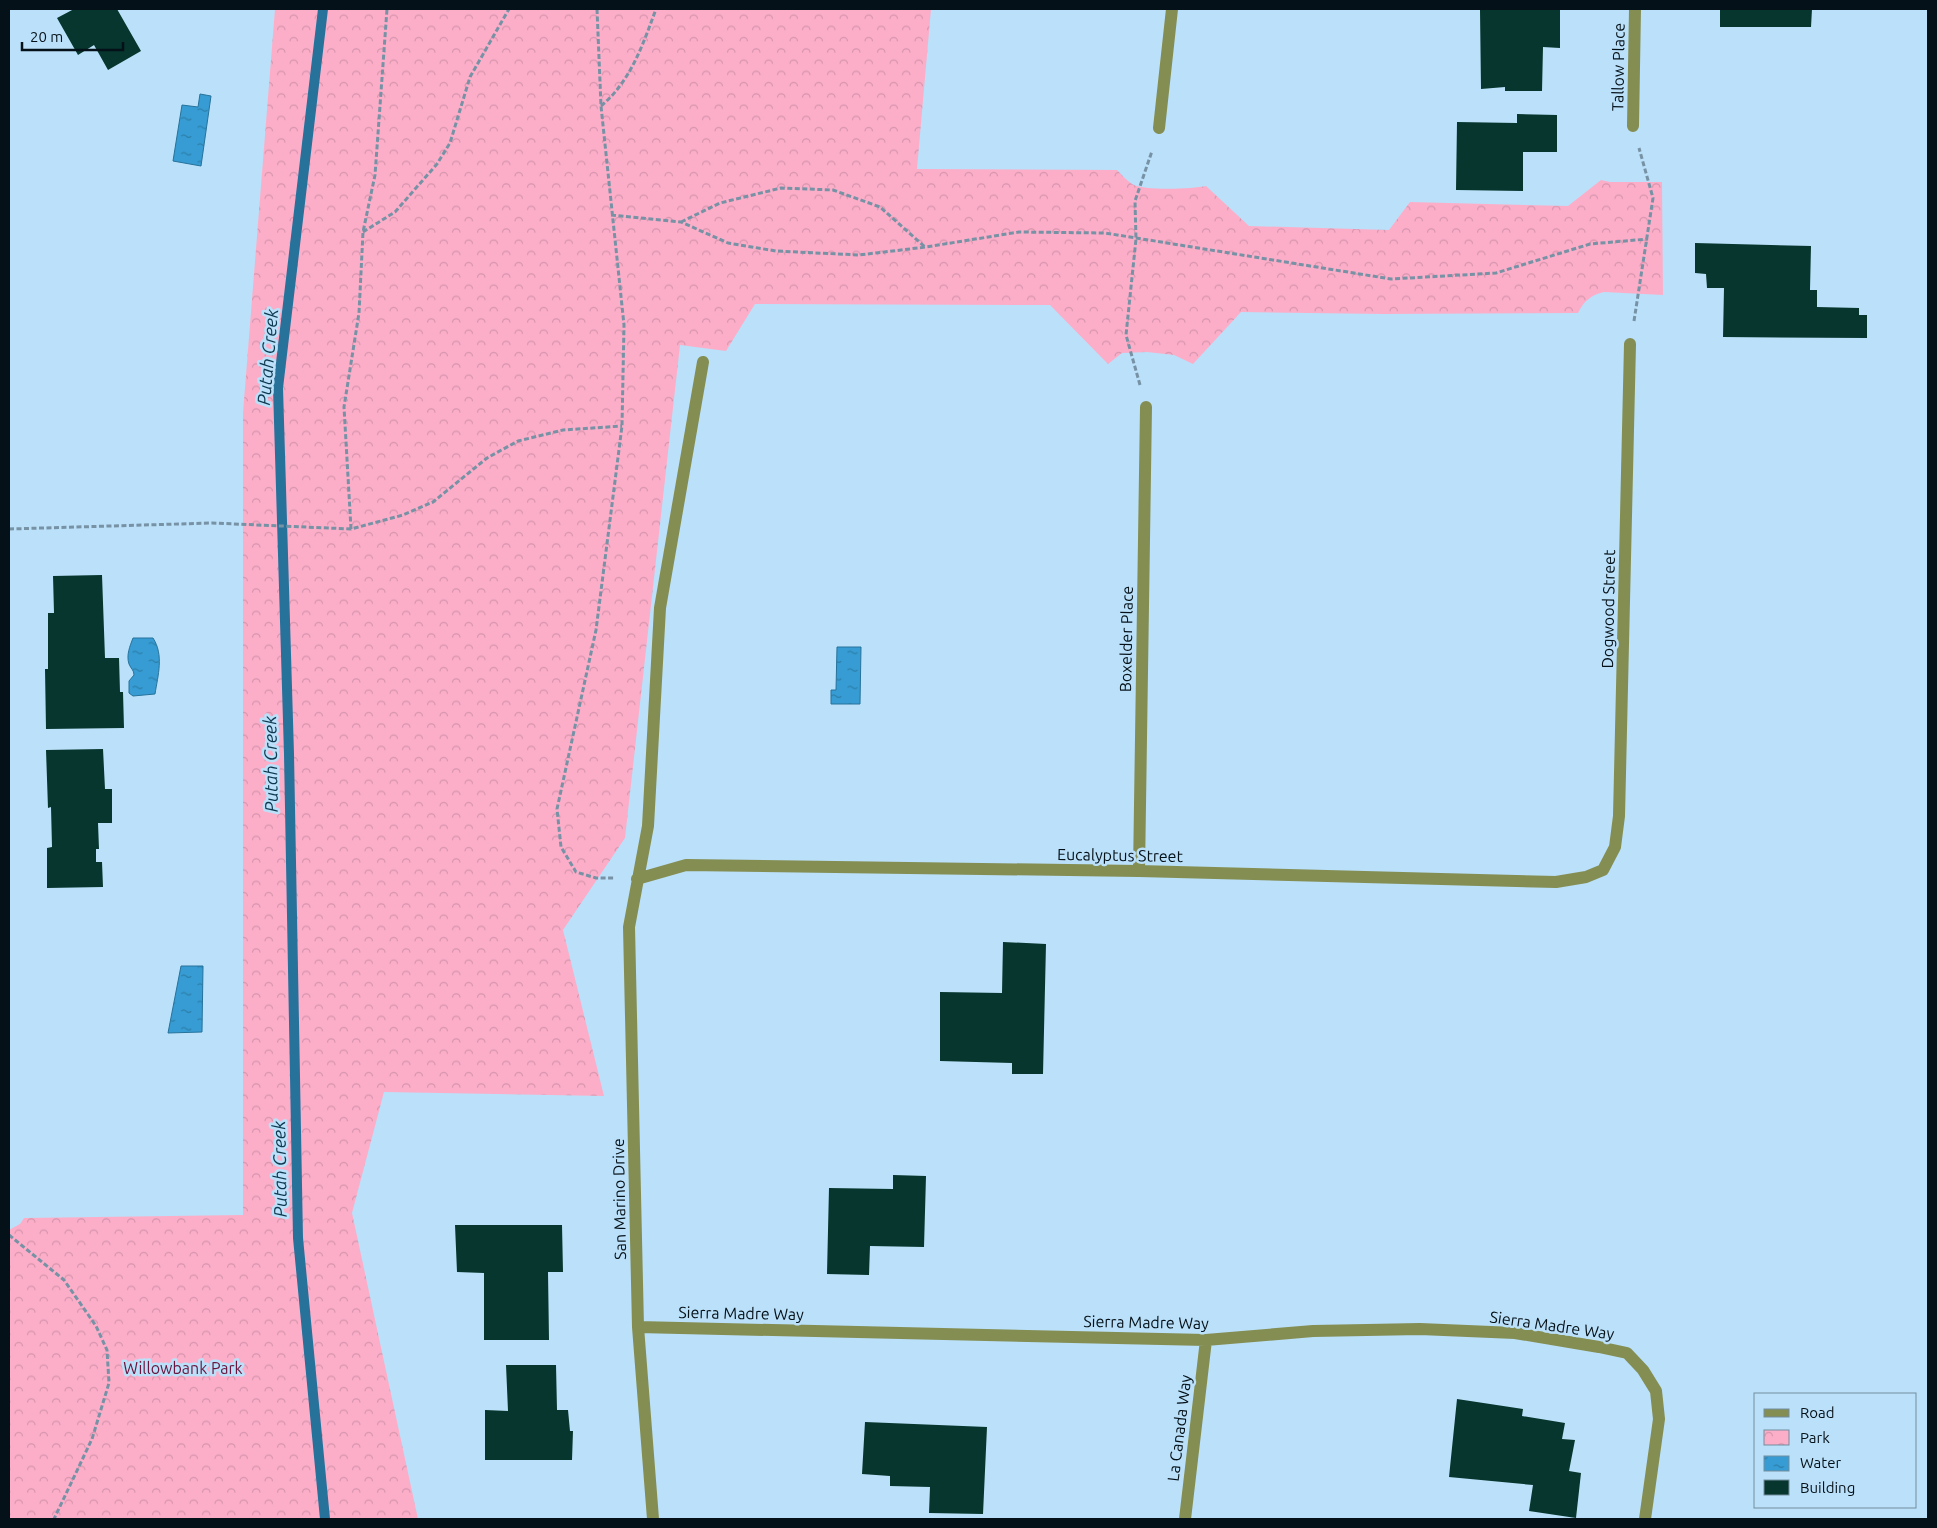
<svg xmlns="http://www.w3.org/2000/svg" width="1937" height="1528" font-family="Ubuntu,sans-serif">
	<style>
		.park { fill: url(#park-crowns) }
		.water { fill: url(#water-ripples); stroke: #27729b }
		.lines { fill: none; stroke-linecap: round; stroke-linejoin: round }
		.stream { stroke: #27729b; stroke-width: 10 }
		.building { fill: #06362d }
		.path { stroke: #7792a5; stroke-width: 3; stroke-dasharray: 5 2.5; stroke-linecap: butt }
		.street { stroke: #848e53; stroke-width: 12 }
		.labels { text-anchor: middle; stroke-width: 5; stroke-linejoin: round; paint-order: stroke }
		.street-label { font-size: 16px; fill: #051119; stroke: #bbe0f9 }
		.park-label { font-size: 16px; fill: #6a153d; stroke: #bbe0f9 }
		.water-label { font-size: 18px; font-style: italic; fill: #0d384f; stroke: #bbe0f9 }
	</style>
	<defs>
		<pattern id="park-crowns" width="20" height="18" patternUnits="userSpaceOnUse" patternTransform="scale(1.25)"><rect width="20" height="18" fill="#fcaec9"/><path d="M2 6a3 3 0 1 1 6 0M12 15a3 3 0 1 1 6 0" fill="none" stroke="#d695ac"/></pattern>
		<pattern id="water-ripples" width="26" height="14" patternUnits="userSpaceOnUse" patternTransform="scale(1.25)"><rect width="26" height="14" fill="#369cd3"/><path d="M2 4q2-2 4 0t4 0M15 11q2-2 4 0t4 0" fill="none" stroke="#2c7eaa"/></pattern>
	</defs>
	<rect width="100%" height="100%" fill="#bbe0f9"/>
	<path class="park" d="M275,9h656l-14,160 200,1c5,5 9,10 15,14 11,7 60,5 74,2l43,40 140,4 21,-28 158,4 33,-26 9,2h52l1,113 -59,-3c-13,3 -20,9 -26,21l-194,1 -143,-2 -48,52 -19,-9 -27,-3 -25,1 -14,11 -58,-59 -295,-1 -29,47 -46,-6 -55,493 -62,92 41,166 -220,-4 -32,121 66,306h-409v-289l11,-6 4,-6 219,-3v-802z"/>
	<path class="water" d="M200,94l11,2 -10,70 -28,-5 9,-56 16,2z
		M133,638h20c11,17 5,37 2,56l-22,2 -4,-3v-12l5,-6c0,-5 -3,-6 -5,-11 -3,-9 1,-18 4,-26z
		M837,647h24l-1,57h-29v-14h5z
		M181,966h22l-1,66 -34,1z"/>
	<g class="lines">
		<path class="stream" d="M323,9l-45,379 11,366 9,484 27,281"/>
	</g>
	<path class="building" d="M74,9h43l24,42 -33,19 -14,-25 -16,10 -21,-37z
		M1720,9h92l-1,18h-91z
		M1480,10h80v38l-17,-1 -1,44h-37v-4l-24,2z
		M1517,114l40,1v37h-34v39l-67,-1 1,-68 60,1z
		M1695,243l116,3 -1,44h7v17l42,1v7h8v23l-144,-1 1,-49h-17l-1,-14 -11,-1z
		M102,575l3,83h14l1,34h3l1,36 -78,1 -1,-60h3v-56h6l-1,-37z
		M103,749l2,40h7v34h-14l1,26h-3v13h6l1,25 -56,1v-40l5,-1 -1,-40 -3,1 -2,-58z
		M1003,942l43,2 -3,130h-31v-11l-72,-2v-69l62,1z
		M893,1175l33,1 -2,71 -54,-1 -1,29 -42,-1 2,-86 64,1z
		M455,1225h107l1,47h-15l1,68h-65v-67l-27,-1z
		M506,1365h50l1,45h11l2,21h3l-1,29h-87v-50l23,1z
		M1457,1399l66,10 -1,7 43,7 -3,16 13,1 -6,31 12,2 -5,45 -47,-7 4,-26 -84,-8z
		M865,1422l122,5 -4,87 -54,-1 1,-26 -40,-1v-10l-28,-2z"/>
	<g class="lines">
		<path class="path" d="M597,9l4,97 23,219 -2,101 -26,204 -39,179 4,38 15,25 20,6h18
			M601,106c30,-25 42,-62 55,-97
			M611,215l70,7 47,21 48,8 83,4 67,-8 93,-15 86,1 286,46 105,-6 94,-29 58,-5
			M681,222l39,-19 61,-15 52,2 47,17 45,40
			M363,232l32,-20 42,-48 13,-21 20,-66 39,-68
			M1634,321l19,-123 -14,-50
			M1140,385l-14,-50 10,-96 -1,-38 17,-50
			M9,529l203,-6 139,6 52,-14 30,-13 54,-44 31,-17 45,-11 59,-4
			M351,529l-7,-122 15,-94 4,-81 12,-57 12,-166
			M9,1235l55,45 32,46 11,24 2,33 -17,56 -38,80"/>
		<path class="street" d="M1633,126l2,-117
			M1159,128l13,-119
			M1139,871l7,-464
			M637,879l49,-14 453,6 417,11 30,-5 17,-7 12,-23 4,-31 11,-472
			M638,1327l568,13 107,-9 107,-2 95,4 84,14 28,6 16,17 13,21 3,28 -14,100
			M653,1519l-15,-192 -9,-400 19,-101 12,-218 43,-246
			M1185,1519l21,-179"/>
	</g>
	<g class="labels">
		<g class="street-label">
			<text transform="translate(1618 67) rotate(-89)" y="6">Tallow Place</text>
			<text transform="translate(1608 609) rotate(-89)" y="6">Dogwood Street</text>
			<text transform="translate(1126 639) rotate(-89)" y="6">Boxelder Place</text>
			<text transform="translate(1120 855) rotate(1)" y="6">Eucalyptus Street</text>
			<text transform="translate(619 1199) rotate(-91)" y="6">San Marino Drive</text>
			<text transform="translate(741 1313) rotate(1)" y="6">Sierra Madre Way</text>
			<text transform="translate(1146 1322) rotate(1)" y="6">Sierra Madre Way</text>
			<text transform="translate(1552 1325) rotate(8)" y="6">Sierra Madre Way</text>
			<text transform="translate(1179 1428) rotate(-83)" y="6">La Canada Way</text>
		</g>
		<g class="park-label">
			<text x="183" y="1374">Willowbank Park</text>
		</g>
		<g class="water-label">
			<text transform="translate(268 357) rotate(-85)" y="6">Putah Creek</text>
			<text transform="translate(271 764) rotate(-91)" y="6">Putah Creek</text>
			<text transform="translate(280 1169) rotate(-91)" y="6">Putah Creek</text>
		</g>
	</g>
	<rect width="1937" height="1528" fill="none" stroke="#051119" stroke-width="20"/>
	<rect x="1754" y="1393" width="162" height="115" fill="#bbe0f9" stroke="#728d9f"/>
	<rect x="1764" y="1409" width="25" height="8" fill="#848e53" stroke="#728d9f"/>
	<text x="1800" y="1418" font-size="15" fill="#051119">Road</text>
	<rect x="1764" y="1430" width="25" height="15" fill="url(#park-crowns)" stroke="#728d9f"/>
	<text x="1800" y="1443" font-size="15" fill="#051119">Park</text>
	<rect x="1764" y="1456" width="25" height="15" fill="url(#water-ripples)" stroke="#728d9f"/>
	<text x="1800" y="1468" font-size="15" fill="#051119">Water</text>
	<rect x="1764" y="1480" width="25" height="15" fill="#06362d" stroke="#728d9f"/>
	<text x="1800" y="1493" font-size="15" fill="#051119">Building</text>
	<path d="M22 42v8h101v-8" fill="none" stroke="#051119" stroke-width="2.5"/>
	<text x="30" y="42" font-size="15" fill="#051119" stroke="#bbe0f9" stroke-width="4" paint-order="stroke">20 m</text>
</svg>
